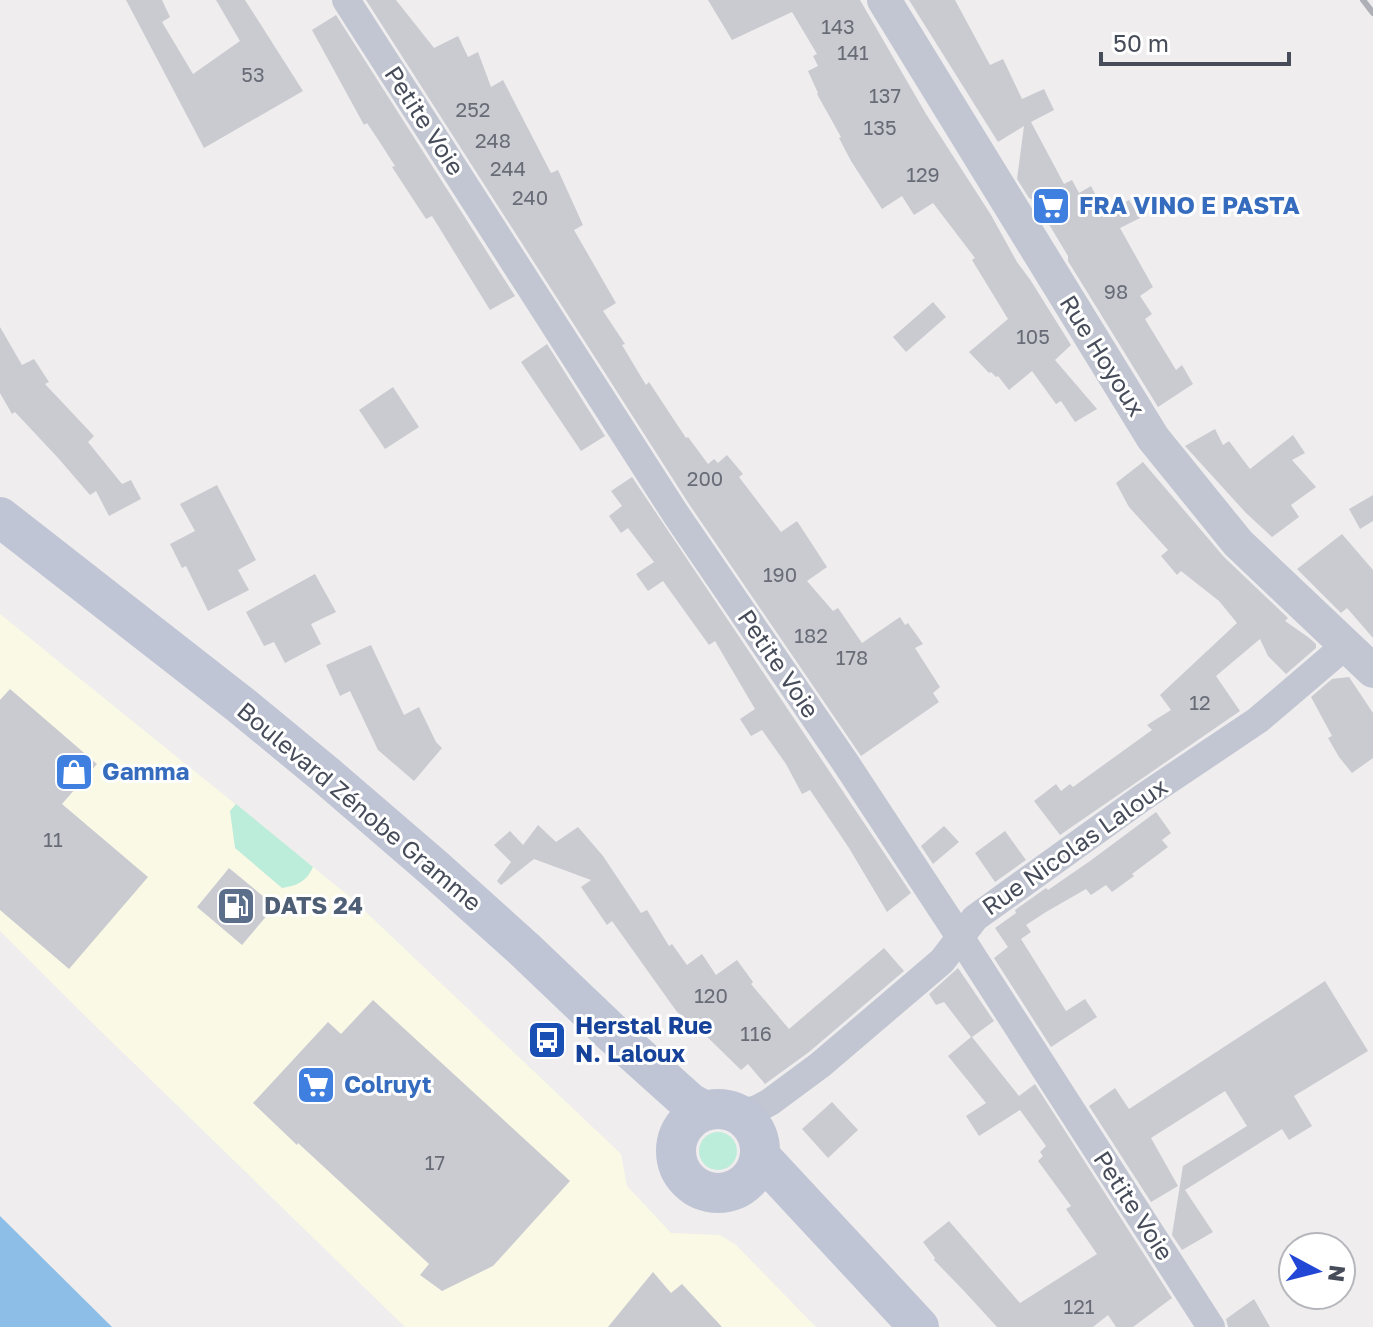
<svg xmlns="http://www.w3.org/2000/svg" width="1373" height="1327" font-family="'Golos Text',sans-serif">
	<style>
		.commercial { fill: #faf9e6 }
		.green { fill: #bcecda }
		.water { fill: #8cbee7 }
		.building { fill: #cacbd1 }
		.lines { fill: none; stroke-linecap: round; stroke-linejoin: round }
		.minor { stroke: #c1c6d2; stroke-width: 28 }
		.tertiary { stroke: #c1c6d2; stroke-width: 34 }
		.secondary { stroke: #c0c5d5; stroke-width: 40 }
		.rail { stroke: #afb0b7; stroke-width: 6 }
		.labels { text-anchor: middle; stroke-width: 6; stroke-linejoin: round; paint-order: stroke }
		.number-label { font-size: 20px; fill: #676c77 }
		.street-label { font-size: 24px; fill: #464c59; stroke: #fff }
		.shop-label { font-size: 24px; font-weight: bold; fill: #366cbe; stroke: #fff; text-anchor: start }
		.service-label { font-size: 24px; font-weight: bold; fill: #4e5e75; stroke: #fff; text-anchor: start }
		.transit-label { font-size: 24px; font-weight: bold; fill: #164399; stroke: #fff; text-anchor: start }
	</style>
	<rect width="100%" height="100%" fill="#efeded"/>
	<path class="commercial" d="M0,614l349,282 272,258 6,32 44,47 49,2 16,10 80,82h-411l-327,-318 -78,-78z"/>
	<path class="green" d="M236,804l77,63c-6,14 -16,19 -31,21l-47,-40 -5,-37z
		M699 1151a19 19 0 1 1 38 0a19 19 0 1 1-38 0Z"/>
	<path class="water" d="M0,1216l112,111h-112z"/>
	<path class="building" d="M126,0h36l8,17 -8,5 31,52 47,-33 -24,-41h29l58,91 -99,57z
		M366,0h30l38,48 24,-12 10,21 10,-5 13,35 12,-7 48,93 7,-3 25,55 -9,5 42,73 -13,8 22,33 -3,1 24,40 3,-3 37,56 2,-1 20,27 6,-5 4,4 9,-8 16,19 -4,3 42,55 16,-11 30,46 -20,14 26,30 5,-3 24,35 38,-26 5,8 3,-2 15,21 -8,4 25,39 -7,6 6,9 -78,54 -172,-252z
		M708,0h152l66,114 65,101 26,47 14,19 40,64 -16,15 42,49 -22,13 -14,-21 -5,3 -24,-33 -23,19 -11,-14 -2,1 -5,-5 -2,1 -20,-21 39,-33 -36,-59 3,-2 -42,-55 -19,12 -12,-19 -20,13 -31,-48 -12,-23 2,-1 -24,-43 1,-1 -10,-22 10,-5 -5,-10 4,-2 -25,-42 -60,28z
		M909,0h46l35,65 13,-6 19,40 22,-10 10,21 -23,12 33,62 8,-4 7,13 12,-7 14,27 24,-13 11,18 -20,10 33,59 -13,9 12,18 -7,5 31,51 6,-5 11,19 -35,23 -90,-146v-5l-33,-55 -6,-3 -12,-19 7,-53 -26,16z
		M336,15l179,281 -25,14 -58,-94 -6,3 -34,-52 3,-1 -16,-25 -12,-18 -3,2 -52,-95z
		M933,302l13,15 -40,35 -13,-15z
		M0,327l22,38 12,-6 15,23 -4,2 49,52 -6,6 34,42 9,-4 10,19 -32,17 -13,-25 -6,4 -31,-36 -44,-47 -3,2 -12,-21z
		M547,344l58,92 -24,15 -60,-89z
		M393,387l26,40 -34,22 -26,-39z
		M1215,429l8,16 6,-4 21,28 43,-34 12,18 -13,7 24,27 -25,18 8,12 -27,20 -26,-24 -61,-67z
		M1143,462l81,95 64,61 -3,3 23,16 8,7v4l-30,26 -18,-18 -8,-17 -44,37 24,35 -180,124 -26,-34 22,-17 5,7 9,-7 3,3 79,-57 -5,-5 24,-15 -11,-15 77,-72 -18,-22 -38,-30 -4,4 -16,-19 7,-6 -39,-43 -13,-24z
		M632,477l279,416 -24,19 -38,-64 -39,-58 -8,4 -16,-30 -24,-34 -11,6 -11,-17 15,-10 -40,-68 -6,4 -46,-64 -15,10 -12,-17 18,-12 -26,-34 -7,5 -12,-17 13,-10 -11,-15z
		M217,485l39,75 -18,10 11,20 -41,21 -22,-45 -4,2 -12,-24 25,-13 -15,-27z
		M1373,495v26l-13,8 -11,-20z
		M1342,534l31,36v68l-26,-30 -6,5 -44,-44z
		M315,574l21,38 -25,12 10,20 -36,19 -11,-21 -10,4 -18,-34z
		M371,645l33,70 15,-8 17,35 6,6 -28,33 -36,-31 -28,-59 -10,5 -14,-31z
		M1349,677l24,36v45l-21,15 -13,-16 -11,-19 4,-2 -21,-39 21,-18z
		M10,689l87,75 -35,40 86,73 -79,92 -69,-59v-210z
		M1156,812l15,21 -9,7 6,7 -36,27 2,2 -22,16 -6,-7 -15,10 -5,-6 -40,23 -20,13 5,7 -10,7 45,72 19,-12 12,18 -46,30 -57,-89 14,-11 -13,-19 21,-15 -1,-3 31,-22 2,2 42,-29z
		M538,825l18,17 22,-15 25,29 38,57 6,-3 22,36 3,-2 15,21 15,-11 14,21 21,-15 16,22 -2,2 38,45 95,-81 20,23 -95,81 -44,32 -17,-20 -7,6 -44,-43 -20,-15 -65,-91 -5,4 -26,-38 10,-7 -57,-21 -33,26 -4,-4 14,-19 -17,-17 16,-14 13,14z
		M944,826l15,16 -26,22 -12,-18z
		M1005,831l21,29 -31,22 -20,-29z
		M229,868l46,38 -33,39 -45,-38z
		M958,968l36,53 -22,16 47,59 16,-12 137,214 -39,29h-17l-8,-12 -15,12h-96l-32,-35 -31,-32 1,-2 -12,-16 26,-21 71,82 77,-49 -31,-45 5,-3 -33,-45 5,-5 -3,-4 6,-6 -26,-36 -41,26 -13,-20 20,-13 -38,-47 23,-19 -27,-35 -8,3 -7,-11z
		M1325,981l43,70 -74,45 18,30 -23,14 -7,-11 -97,61 28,42 -31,18 -10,-15 11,-69 64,-40 -22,-35 -74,47 27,48 -27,16 -62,-96 26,-18 14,21z
		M373,1000l197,181 -77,85 -51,25 -22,-16 9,-11 -131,-121 -1,2 -44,-42 75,-81 13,12z
		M832,1102l26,28 -30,28 -26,-29z
		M653,1272l18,21 11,-9 40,43h-114z
		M1254,1299l16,28h-42l-2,-8z"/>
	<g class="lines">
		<path class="minor" d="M346,0l329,513 172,252 113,172 251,390
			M737,1114l20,-5 13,-7 50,-37 122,-104 33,-43 167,-120 116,-78 88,-75"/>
		<path class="tertiary" d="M884,0l269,438 85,105 135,128"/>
		<path class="secondary" d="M0,517l242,189 85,70 108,93 89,80 87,83 79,71 15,8
			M676 1151a42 42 0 1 1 84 0a42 42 0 1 1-84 0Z
			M760,1156l159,171"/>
		<path class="rail" d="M1363,0l10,13"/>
	</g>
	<defs>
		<g id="supermarket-square" transform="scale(2)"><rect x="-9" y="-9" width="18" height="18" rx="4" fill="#3f7fe0" stroke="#fff"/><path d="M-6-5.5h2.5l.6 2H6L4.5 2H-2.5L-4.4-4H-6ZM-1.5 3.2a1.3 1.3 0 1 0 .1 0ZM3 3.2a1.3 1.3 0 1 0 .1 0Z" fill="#fff"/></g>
		<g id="shop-square" transform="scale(2)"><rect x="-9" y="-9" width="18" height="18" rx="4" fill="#3f7fe0" stroke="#fff"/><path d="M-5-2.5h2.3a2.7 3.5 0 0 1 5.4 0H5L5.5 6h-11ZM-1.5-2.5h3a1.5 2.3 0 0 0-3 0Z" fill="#fff"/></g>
		<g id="fuel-square" transform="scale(2)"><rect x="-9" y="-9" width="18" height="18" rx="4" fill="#5c6f8a" stroke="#fff"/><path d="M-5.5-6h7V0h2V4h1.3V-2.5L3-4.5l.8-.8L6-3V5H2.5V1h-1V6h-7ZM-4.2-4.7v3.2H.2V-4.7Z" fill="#fff"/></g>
		<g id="bus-square" transform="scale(2)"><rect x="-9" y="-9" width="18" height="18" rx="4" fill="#1a4fb4" stroke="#fff"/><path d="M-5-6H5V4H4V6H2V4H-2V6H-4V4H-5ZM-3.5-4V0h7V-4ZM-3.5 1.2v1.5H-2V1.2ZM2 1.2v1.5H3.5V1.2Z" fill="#fff"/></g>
	</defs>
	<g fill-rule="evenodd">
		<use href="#supermarket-square" x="1051" y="206"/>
		<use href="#shop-square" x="74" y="772"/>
		<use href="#fuel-square" x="236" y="906"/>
		<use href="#bus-square" x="547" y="1040"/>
		<use href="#supermarket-square" x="316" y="1085"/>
	</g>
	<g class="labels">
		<g class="number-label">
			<text x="838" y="34">143</text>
			<text x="853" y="60">141</text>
			<text x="253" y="82">53</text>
			<text x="885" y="103">137</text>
			<text x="473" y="117">252</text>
			<text x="880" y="135">135</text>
			<text x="493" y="148">248</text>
			<text x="508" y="176">244</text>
			<text x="923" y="182">129</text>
			<text x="530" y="205">240</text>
			<text x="1116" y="299">98</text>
			<text x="1033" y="344">105</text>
			<text x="705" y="486">200</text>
			<text x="780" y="582">190</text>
			<text x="811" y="643">182</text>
			<text x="852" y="665">178</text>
			<text x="1200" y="710">12</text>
			<text x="53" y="847">11</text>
			<text x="711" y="1003">120</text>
			<text x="756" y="1041">116</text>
			<text x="435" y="1170">17</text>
			<text x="1079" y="1314">121</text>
		</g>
		<g class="street-label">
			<text transform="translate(424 121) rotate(57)" y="8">Petite Voie</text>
			<text transform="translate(1102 356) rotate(58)" y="8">Rue Hoyoux</text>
			<text transform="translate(778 664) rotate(56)" y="8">Petite Voie</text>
			<text transform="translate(359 807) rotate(40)" y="8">Boulevard Zénobe Gramme</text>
			<text transform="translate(1075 847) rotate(-35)" y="8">Rue Nicolas Laloux</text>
			<text transform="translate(1133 1206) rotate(57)" y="8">Petite Voie</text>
		</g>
		<g class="shop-label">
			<text x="1079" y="214">FRA VINO E PASTA</text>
			<text x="102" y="780">Gamma</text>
			<text x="344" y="1093">Colruyt</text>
		</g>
		<g class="service-label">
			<text x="264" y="914">DATS 24</text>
		</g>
		<g class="transit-label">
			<text x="575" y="1034">Herstal Rue<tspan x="575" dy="28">N. Laloux</tspan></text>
		</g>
	</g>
	<g transform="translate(1317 1271) rotate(97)"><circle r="38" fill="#ffffff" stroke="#b5b7bd" stroke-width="2"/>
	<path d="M0-6L14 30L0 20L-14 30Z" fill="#2246d5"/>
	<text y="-12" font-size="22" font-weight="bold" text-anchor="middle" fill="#464c59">N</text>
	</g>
	<path d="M1101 52v12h188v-12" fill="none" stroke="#464c59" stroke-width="4"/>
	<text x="1113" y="52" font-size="24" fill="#464c59" stroke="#ffffff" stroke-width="6" paint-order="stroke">50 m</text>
</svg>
